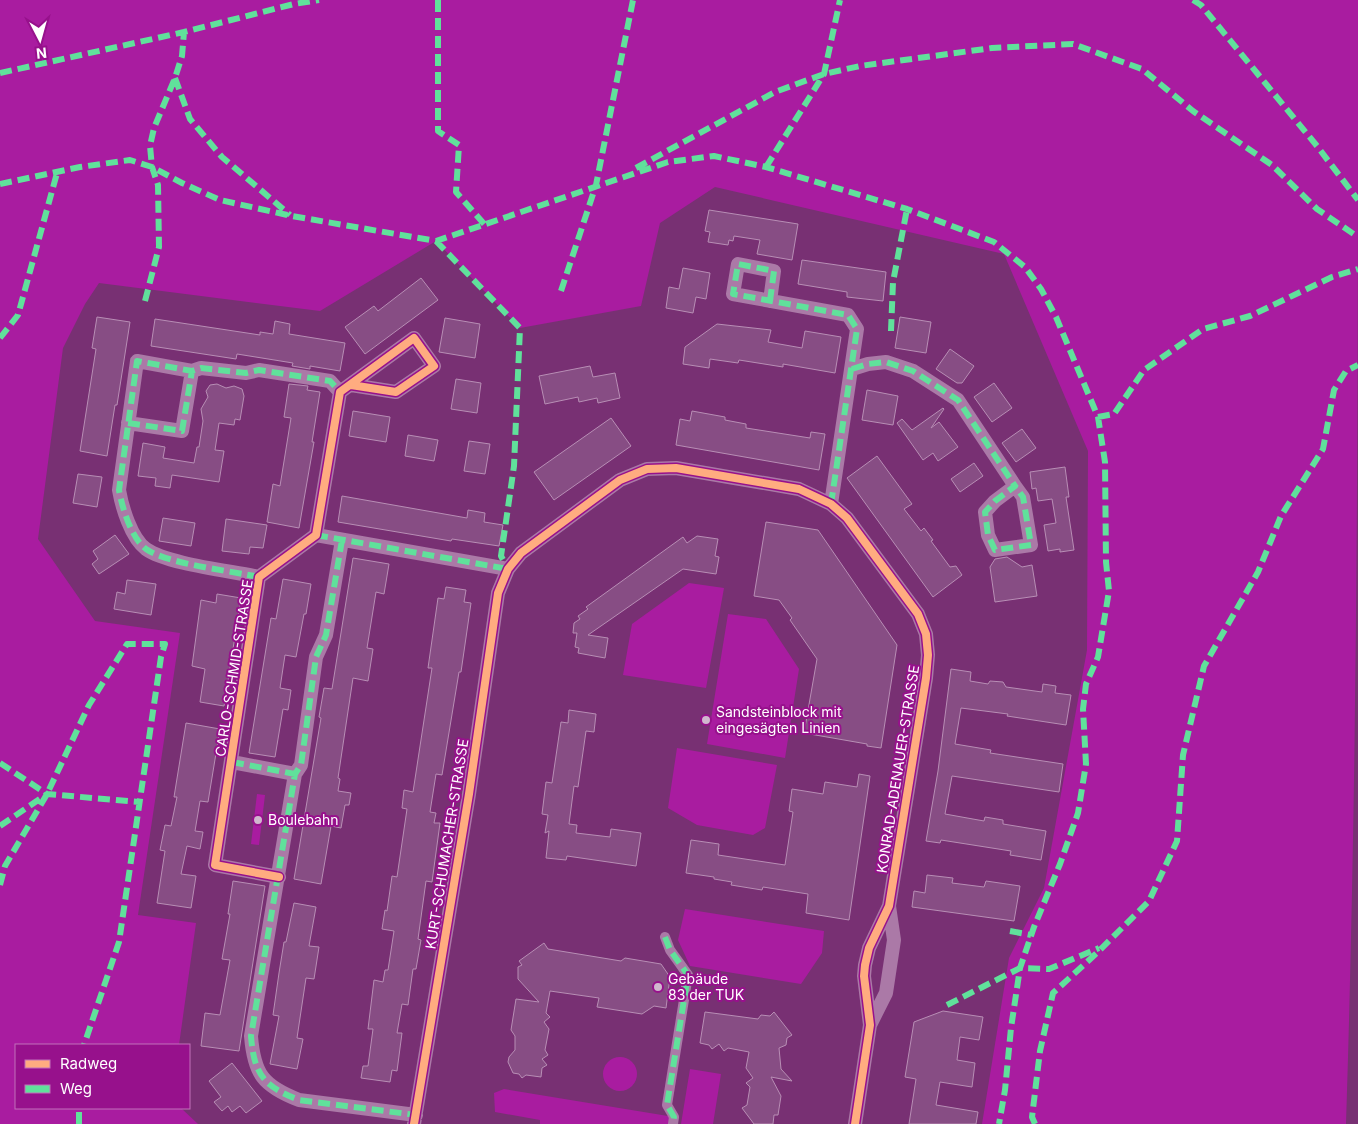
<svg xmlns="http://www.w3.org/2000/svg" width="1358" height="1124" font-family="Inter,sans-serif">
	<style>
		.green { fill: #a91ca0 }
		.building { fill: #874d84; stroke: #b88eb5 }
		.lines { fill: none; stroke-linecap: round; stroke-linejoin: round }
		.pedestrian { stroke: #ab79a7; stroke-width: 10 }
		.minor { stroke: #ab79a7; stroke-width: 14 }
		.quiet { stroke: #60e19b; stroke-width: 6; stroke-dasharray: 12 6; stroke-linecap: butt }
		.cycleway-casing { stroke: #97118c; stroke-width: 11 }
		.cycleway { stroke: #ffac80; stroke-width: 8 }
		.poi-dot { fill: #d0b7ce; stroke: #97118c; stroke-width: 2 }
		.labels { text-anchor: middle; stroke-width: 4; stroke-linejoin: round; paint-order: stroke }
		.street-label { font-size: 14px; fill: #fff; stroke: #97118c }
		.poi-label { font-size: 14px; fill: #fff; stroke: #97118c; text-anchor: start }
	</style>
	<rect width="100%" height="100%" fill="#783073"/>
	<path class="green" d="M0,0h1358c0,375 0,750 -12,1124h-364l27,-166 35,-70 43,-238 1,-199 -84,-197 -289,-67 -55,36 -19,83 -121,22 -84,-87 -116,70 -221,-28 -14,21 -22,44 -25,191 57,82 85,12 -42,282 58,8 -17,122h-163v63h165l17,16h-198z
		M689,583l35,5 -18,100 -83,-13 9,-51z
		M728,614l38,5 33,50 -14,89 -78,-14z
		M677,748l100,17 -12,63 -12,7 -56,-10 -29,-17z
		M257,794l8,1 -6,50 -8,-1z
		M685,909l139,22 -2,22 -21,31 -111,-18 -12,-26z
		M603 1074a17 17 0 1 1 34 0a17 17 0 1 1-34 0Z
		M690,1069l31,5 -8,50h-32z
		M504,1089l170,28 -1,7h-133v-4l-45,-8 -1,-19z"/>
	<path class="building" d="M709,210l89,14 -6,36 -35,-6 3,-14 -26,-4 -1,5 -4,-1 -1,5 -20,-3 2,-10 -5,-1z
		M802,260l84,12 -3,29 -36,-4v-5l-49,-8z
		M683,268l27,5 -4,26 -10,-2 -3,16 -27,-5 3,-21 10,2z
		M421,278l17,22 -73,54 -20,-27 29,-21 4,5z
		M97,317l33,5 -13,83h-2l-8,51 -27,-5 16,-102 -4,-1z
		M900,317l31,5 -5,31 -31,-5z
		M445,318l35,6 -5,34 -36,-6z
		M155,319l105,16v-3l13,2 2,-13 15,3 -1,10 56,9 -5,28 -30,-5v3l-18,-3 1,-3 -56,-9 -1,5 -85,-13z
		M717,324l54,6 -3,12 34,6 3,-17 36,6 -6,36 -52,-9v3l-44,-7 -1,3 -28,-4 -1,9 -26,-4 2,-17z
		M950,349l24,17 -12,17h-5l-21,-14z
		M590,366l3,11 22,-4 5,25 -22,5 -1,-5 -18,4 -1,-5 -33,7 -6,-28z
		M456,379l25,4 -4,30 -26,-4z
		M994,383l18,25 -20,14 -18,-25z
		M217,384l9,4 8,-2 8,3 2,7 -4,24 -5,-1 -1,6 -15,-2 -4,27 9,1 -5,31 -47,-7 -2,13 -15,-2 1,-8 -18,-2 5,-33 22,4 -2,11 31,5 3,-16h2l4,-26 -2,-12 7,-12 -2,-6 4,-6z
		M289,384l19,2 -1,4 13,2 -8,50h2l-15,86 -32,-6 6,-38 7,2 11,-68 -7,-1z
		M867,390l31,6 -5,29 -31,-5z
		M943,408l1,1 -13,19 8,-6 19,25 -20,14 -5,-8 -10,7 -26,-37 5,-4 10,11z
		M353,411l37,6 -4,25 -37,-6z
		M692,411l33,6v3l21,4v4l64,10 1,-6 14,2 -6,36 -143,-25 4,-26 10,2z
		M611,418l20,28 -77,54 -20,-28z
		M1022,429l14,19 -20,14 -14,-19z
		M408,435l30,5 -4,21 -29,-5z
		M469,441l21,3 -5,30 -21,-3z
		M877,456l35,48 -8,5 17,22 3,-3 9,12 -2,1 19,26 6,-1 6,9 -29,22 -86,-119z
		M974,463l9,13 -23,16 -9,-13z
		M1065,467l4,30h-3l8,53 -14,2v-3l-12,2 -4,-26 12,-2 -4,-24 -14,2 -2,-13 -4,1 -2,-17z
		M78,474l24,3 -5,30 -24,-4z
		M342,496l125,22 1,-8 17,3 -1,9 19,3 -4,21 -47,-7 -1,2 -113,-19z
		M163,518l32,5 -4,23 -32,-5z
		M226,519l41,6 -4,23 -13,-1 -1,7 -27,-3z
		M766,522l52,8 79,115 -16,103 -14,-2v-2l-63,-11 13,-74 -27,-39 2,-2 -13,-18 -25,-4z
		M115,535l14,19 -30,20 -7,-10 6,-5 -5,-8z
		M697,536l21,3 -3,17 4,1 -3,17 -33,-5 -95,66 20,3 -3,20 -27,-5 1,-5 -4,-1 2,-14h-4l1,-10 6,-4 -2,-3 10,-7 -2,-2 97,-70 4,6z
		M1007,557l15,10 10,-2 5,31 -42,6 -5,-35 5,-8z
		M353,558l36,6 -5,30 -8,-2 -9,56 6,1 -5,32 -15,-3 -15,100 2,1 -2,12 13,2 -2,12h-4l-4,23 -10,-2 -10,58 -27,-5 27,-161 -2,-1 5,-29 8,1z
		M283,579l28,5 -5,30h-2l-8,43 -11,-2 -5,33 11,2 -3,20 -5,-1 -8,48 -26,-4 22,-135 5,1z
		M127,580l29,4 -5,31 -37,-6 3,-17 8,2z
		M446,587l20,3 -2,12 7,1 -10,69h-2l-17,103 -6,-1 -6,38 6,1 -2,10h6l-8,59 -6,-1 -8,58 3,1 -5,29h-3l-5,36 -6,-1 -5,29h5l-5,38 -5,-1 -2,12 -29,-4 2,-12h5l5,-37h-5l6,-49 9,2 2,-12h3l6,-39 -12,-2 3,-19 2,1 5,-35 5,1 10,-68 -5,-1 2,-18 9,2 19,-124h-4l10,-70 6,1z
		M217,594l24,4 -17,108 -24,-4 5,-33 -13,-3 9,-66 15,3z
		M951,669l20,3 -1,9 18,3 2,-3 13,1 3,5 36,5 1,-8 13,2 -1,7 16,2 -5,30 -59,-9 1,-2 -47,-6 -6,36 36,6 -1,3 73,11 -4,28 -107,-16 -7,38 39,7 1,-4 18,3v4l43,7 -5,29 -31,-5 1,-4 -70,-11 -1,3 -14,-2 12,-70z
		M569,710l27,4 -2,18 -8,-1 -8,56 -4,-1 -5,38 8,1 -1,8 34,4 1,-8 30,4 -5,33 -69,-10 -1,4 -20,-2 3,-27 -4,2 3,-18 -6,-1 4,-32 6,1 9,-61 7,1z
		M186,723l34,6 -12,73 -8,-1 -5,30 8,1 -3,17 -13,-3 -6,28 15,2 -5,32 -34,-5 8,-52 -5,-1 5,-25 6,1 6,-29h-3z
		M859,774l11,2 -21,144 -43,-7 2,-19 -45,-7 -1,3 -31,-5 1,-3 -18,-3v-2l-28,-4 5,-33 28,4 -1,11 67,10 8,-53 -4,-1 3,-22 31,5 2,-12 32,5z
		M927,875l26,3 -1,5 32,4 2,-6 34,5 -6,35 -102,-14 2,-16 11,2z
		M233,881l32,5 -26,165 -38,-5 4,-33 15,2 10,-55 -8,-1 8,-45h-2z
		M294,903l22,4 -7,39 10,1 -5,32 -8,-1 -9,60 6,1 -6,30 -27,-5 9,-48 -6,-1 6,-42 5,-31h2z
		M544,943l4,6 73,12 4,-3 36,6 9,13 -4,31 -12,-2 -12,8 -45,-7 2,-9 -49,-7 -4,22 4,4 -6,5 5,7 -4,21 3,5 -6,4 5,6 -5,3 -1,9 -15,-2 -4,3 -3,-4 -6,-1 -5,-11 1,-5 6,-7v-14l-4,-6 5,-31 23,3 -21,-23v-12l4,-2 -3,-4z
		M943,1011l40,6 -4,23 -19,-3 -3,23 18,3 -3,24 -32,-5 -4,23 42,7 -2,12h-67l7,-45 -11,-2 9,-55z
		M705,1012l53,7 3,-4 9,1 4,-4 18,23 -5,3 -1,7 -7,3 2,21 11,12 -21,-4 10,19 -3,19h-4l-1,9h-19l-12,-16 5,-3 3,-18 -4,-4 7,-5 -7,-10 3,-16 -21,-4 -4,3 -5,-7 -7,5 -3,-4 -9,-2z
		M232,1063l30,38 -16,12 -6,-7 -8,6 -4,-6 -6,5 -8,-9 7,-5 -12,-16z"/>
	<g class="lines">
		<path class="pedestrian" d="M665,937l5,13 18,25 -21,130 7,12 -1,7"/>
		<path class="minor" d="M770,301l4,-30 -36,-7 -5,30 115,21 9,14 -26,175
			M852,369l16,-5 18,-2 27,9 45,29 57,86 -20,15 -10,11 3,23 7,15 36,-5 -8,-48 -8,-11
			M128,423l54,8 10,-60
			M316,535l192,34
			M342,540l-16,95 -10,22 -15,108 -6,9 -44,262c3,38 12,50 48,64l117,15
			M259,577c-27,-6 -92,-13 -113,-28 -15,-11 -24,-42 -27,-59l18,-129 55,10 9,-3 45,5 13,-3 71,11 10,11
			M232,762l63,12
			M279,877l-64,-12 44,-288 57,-42 24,-143 74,-54 20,28 -38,26 -45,-7
			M870,1025l16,-32 8,-53 -5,-34
			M414,1124l55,-330 29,-201 10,-24 13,-16 99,-73 27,-11 29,-1 123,21 32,15 16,14 71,96 8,20 2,21 -2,23 -37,228 -20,42 -4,17 -1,11 6,49 -15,99"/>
		<path class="quiet" d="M438,0v131l21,14 -3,47 29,33
			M1193,0l8,5 116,141 41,54
			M0,73l184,-41 110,-28 25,-4
			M175,78l15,41 32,38 68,58
			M766,167l58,-93 16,-74
			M636,168l139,-76 49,-18 36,-8 132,-18 81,-4 69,25 51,42 79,54 45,44 41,28
			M0,184l80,-17 50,-7 22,7 30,16 38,17 72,16 144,25 232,-79 46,-6 52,11 141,42 87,33 31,25 16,22 15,28 42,100 7,45 1,100 3,29 -11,66 -12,27 -3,25 3,55 -8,49 -18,51 -26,63 -14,41 -9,60 -6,62 -6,34
			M436,241l84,87 -6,138 -13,90 7,13
			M561,291l35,-106 37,-185
			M145,301l14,-54 -1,-62 -6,-18 -2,-21 4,-18 21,-50 7,-22 2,-24
			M770,301l4,-30 -36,-7 -5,30 115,21 9,14 -26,175
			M891,331l2,-49 14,-73
			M0,338l18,-23 39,-142
			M852,369l16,-5 18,-2 27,9 45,29 57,86 -20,15 -10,11 3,23 7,15 36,-5 -8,-48 -8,-11
			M1098,417l16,-3 30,-44 59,-41 47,-13 82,-39 26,-8
			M128,423l54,8 10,-60
			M316,535l192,34
			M342,540l-16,95 -10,22 -15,108 -6,9 -44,262c3,38 12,50 48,64l117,15
			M259,577c-27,-6 -92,-13 -113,-28 -15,-11 -24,-42 -27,-59l18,-129 55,10 9,-3 45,5 13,-3 71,11 10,11
			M232,762l63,12
			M0,763l47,31
			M0,826l47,-32 92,8
			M0,885l5,-19 42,-72 42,-89 38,-61h38l-4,13 -42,285 -35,103
			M1010,931l21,4
			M665,937l5,13 18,25 -21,130 7,12 -1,7
			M947,1005l73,-37 29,1 50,-21
			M79,1124v-16
			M1035,1124l-3,-7 8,-66 13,-58 46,-42 50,-50 28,-60 6,-86 21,-89 54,-94 23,-56 42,-67 11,-59 12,-19 12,-6"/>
		<g class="cycleway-casing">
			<path id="cycleway" d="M279,877l-64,-12 44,-288 57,-42 24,-143 74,-54 20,28 -38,26 -45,-7
				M414,1124l55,-330 29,-201 10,-24 13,-16 99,-73 27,-11 29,-1 123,21 32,15 16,14 71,96 8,20 2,21 -2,23 -37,228 -20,42 -4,17 -1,11 6,49 -15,99"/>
		</g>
		<use href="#cycleway" class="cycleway"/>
	</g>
	<g class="poi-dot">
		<circle cx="706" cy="720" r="5"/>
		<circle cx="258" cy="820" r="5"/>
		<circle cx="658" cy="987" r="5"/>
	</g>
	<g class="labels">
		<g class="street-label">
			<text transform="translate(234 668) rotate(-81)" y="5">CARLO-SCHMID-STRASSE</text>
			<text transform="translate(898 769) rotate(-81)" y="5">KONRAD-ADENAUER-STRASSE</text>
			<text transform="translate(447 844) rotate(-81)" y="5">KURT-SCHUMACHER-STRASSE</text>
		</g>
		<g class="poi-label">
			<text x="716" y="717">Sandsteinblock mit<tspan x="716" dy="16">eingesägten Linien</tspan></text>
			<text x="268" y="825">Boulebahn</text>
			<text x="668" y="984">Gebäude<tspan x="668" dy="16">83 der TUK</tspan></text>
		</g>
	</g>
	<rect x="15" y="1044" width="175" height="65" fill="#97118c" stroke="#c170ba"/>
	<rect x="25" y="1060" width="25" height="8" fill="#ffac80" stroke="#c170ba"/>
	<text x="60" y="1069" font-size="15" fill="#ffffff">Radweg</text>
	<rect x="25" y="1085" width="25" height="8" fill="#60e19b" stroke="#c170ba"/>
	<text x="60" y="1094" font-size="15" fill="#ffffff">Weg</text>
	<g transform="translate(40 40) rotate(174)" stroke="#97118c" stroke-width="4" paint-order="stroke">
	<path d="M0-4L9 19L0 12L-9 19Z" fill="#ffffff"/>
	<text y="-8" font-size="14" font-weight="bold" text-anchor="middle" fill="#ffffff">N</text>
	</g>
</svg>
